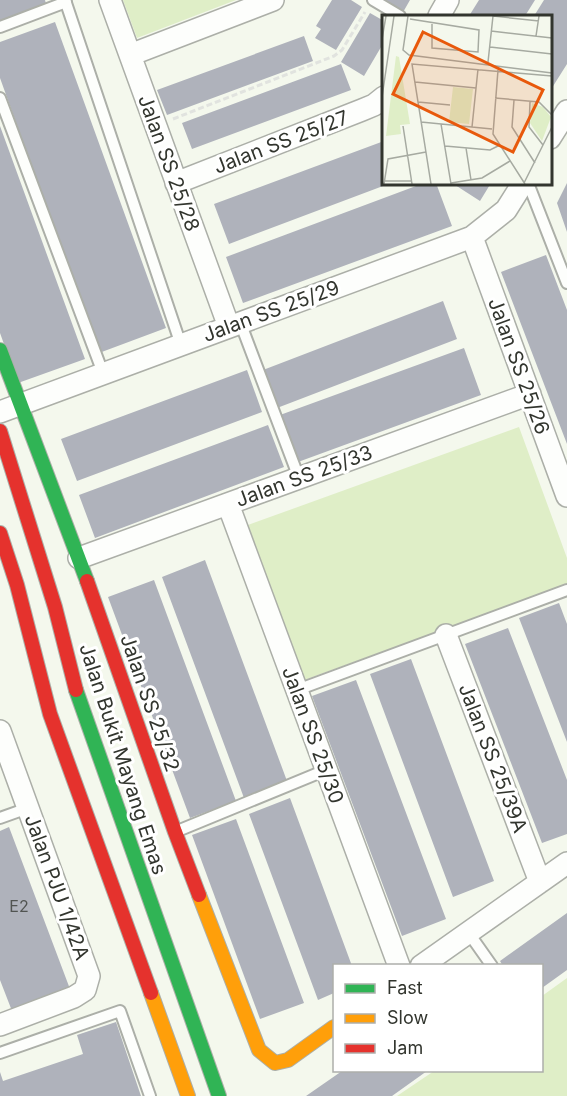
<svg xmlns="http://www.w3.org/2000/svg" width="567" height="1096" font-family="Inter,sans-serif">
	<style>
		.green { fill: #dfeec7 }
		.building { fill: #afb2bb }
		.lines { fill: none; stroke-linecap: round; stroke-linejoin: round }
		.lane-casing { stroke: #acafa8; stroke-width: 14 }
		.street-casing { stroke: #acafa8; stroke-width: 24 }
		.fast-casing { stroke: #acafa8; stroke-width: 16 }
		.slow-casing { stroke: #acafa8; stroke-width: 16 }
		.jam-casing { stroke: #acafa8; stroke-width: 16 }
		.path { stroke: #e1e3df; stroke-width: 3; stroke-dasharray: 6 3; stroke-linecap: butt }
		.lane { stroke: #fdfefc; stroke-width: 10 }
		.street { stroke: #fdfefc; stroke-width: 21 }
		.fast { stroke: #30b455; stroke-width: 14 }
		.slow { stroke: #ff9f0a; stroke-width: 14 }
		.jam { stroke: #e5322d; stroke-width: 14 }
		.labels { text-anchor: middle; stroke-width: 6; stroke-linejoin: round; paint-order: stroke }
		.number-label { font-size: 16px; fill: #515451 }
		.street-label { font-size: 20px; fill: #32352e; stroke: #fff }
		.inset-road { fill: none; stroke: #a6aaa1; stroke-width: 1.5 }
		.view { fill: #e8590c; fill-opacity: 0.15; stroke: #e8590c; stroke-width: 3 }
		.inset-edge { fill: none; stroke: #32352e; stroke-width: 3 }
	</style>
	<rect width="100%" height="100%" fill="#f4f8ed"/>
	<path class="green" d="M123,0h113l-99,38z
		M519,427l48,131v27l-263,95 -56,-155z
		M567,978v118h-170l37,-25 108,-1v-74z"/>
	<path class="building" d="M0,0h45l2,7 -47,17z
		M332,0h19l11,7 -26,43 -21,-12 6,-9 -5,-3z
		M379,0h31l-8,14z
		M479,0h56l-10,16h-56z
		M544,0h23v64l-17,27v-75h-16z
		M370,13l14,8v21l-20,34 -23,-14z
		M55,22l111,306 -67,25 -99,-275v-36z
		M304,36l9,25 -146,54 -10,-25z
		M341,64l10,26 -159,59 -10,-26z
		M0,126l85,233 -67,24 -18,-50z
		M384,141v42h7l-162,61 -15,-40z
		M424,183h12l16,43 -209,77 -17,-46z
		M452,183h39l-11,18z
		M567,183v49l-10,-29z
		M546,255l21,55v134l-66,-172z
		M443,301l14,38 -180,69 -14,-38z
		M464,348l17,47 -183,67 -18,-47z
		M247,370l15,42 -185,69 -16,-42z
		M268,425l16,42 -189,71 -16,-43z
		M205,560l82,221 -43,17 -82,-221z
		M154,580l82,221 -46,17 -82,-221z
		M559,603l8,21v118l-48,-124z
		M508,628l59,152v54l-25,9 -77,-199z
		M411,659l83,222 -41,16 -83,-223z
		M356,680l90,239 -44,17 -90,-240z
		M290,798l62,168h-18v27l-16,7 -69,-186z
		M236,819l68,184 -44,16 -68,-184z
		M9,827l61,162 -58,22 -12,-31v-149z
		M567,913v57l-25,18v-22h-39l-3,-5z
		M116,1022l25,74h-141v-24l3,9 80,-27 -6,-19z
		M342,1071h85l-35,25h-86z"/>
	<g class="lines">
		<g class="lane-casing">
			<path id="lane" d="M65,0l116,345
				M373,0l27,16
				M0,27l66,-25
				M0,98l103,275
				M528,183l39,100
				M240,322l59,156
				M297,690l270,-100
				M0,818l28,-10
				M175,832l151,-62
				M468,932l24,34
				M0,1053l120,-42 30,85"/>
		</g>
		<g class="street-casing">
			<path id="street" d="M110,0l119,327
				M439,16l9,-16
				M130,55l143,-55
				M550,138l17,-27
				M176,183l186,-73 12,-5 10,-8
				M472,237l95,259
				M0,412l472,-175 34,-27 17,-27
				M228,504l171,462
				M79,558l451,-164
				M446,635l94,247
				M0,731l89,245 -4,14 -11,7 -74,28
				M421,966l146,-103"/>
		</g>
		<g class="fast-casing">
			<path id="fast" d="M0,350l87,231
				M76,690l143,406"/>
		</g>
		<g class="slow-casing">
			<path id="slow" d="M199,895l60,155 16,13 13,-3 46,-33
				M151,993l37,103"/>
		</g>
		<g class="jam-casing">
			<path id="jam" d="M0,431l55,176 21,83
				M0,533l17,52 33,129 101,279
				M87,581l88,251 24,63"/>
		</g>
		<path class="path" d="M173,119l161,-63 8,-6 23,-38"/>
		<use href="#lane" class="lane"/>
		<use href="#street" class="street"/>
		<use href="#fast" class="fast"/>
		<use href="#slow" class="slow"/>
		<use href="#jam" class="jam"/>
	</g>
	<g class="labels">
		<g class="number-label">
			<text x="19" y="912">E2</text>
		</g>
		<g class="street-label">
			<text transform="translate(281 142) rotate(-21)" y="7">Jalan SS 25/27</text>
			<text transform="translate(169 163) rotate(70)" y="7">Jalan SS 25/28</text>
			<text transform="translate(271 311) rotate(-20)" y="7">Jalan SS 25/29</text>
			<text transform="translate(519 366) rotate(70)" y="7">Jalan SS 25/26</text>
			<text transform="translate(304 476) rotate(-20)" y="7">Jalan SS 25/33</text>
			<text transform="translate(150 703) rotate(71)" y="7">Jalan SS 25/32</text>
			<text transform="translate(313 735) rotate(70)" y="7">Jalan SS 25/30</text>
			<text transform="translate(493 758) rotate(69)" y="7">Jalan SS 25/39A</text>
			<text transform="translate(123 759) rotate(72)" y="7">Jalan Bukit Mayang Emas</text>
			<text transform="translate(57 887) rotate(70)" y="7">Jalan PJU 1/42A</text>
		</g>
	</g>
	<g transform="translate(382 15)">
		<rect width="170" height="170" fill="#f4f8ed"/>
		<path d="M14,41l3,1 11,67 -10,1 1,9 -15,2zM71,72l20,2 -4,35 -20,-2zM150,88l11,4 8,10 -9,24 -12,-18z" fill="#dfeec7"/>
		<path class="inset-road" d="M26,1l-5,34 6,5 143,18M28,4l69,11 -1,22 -46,-4v-24M109,16l61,7M154,21l3,-20M0,24l4,-23M108,32l62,7M106,47l5,-46 46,5M116,55l-5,64 32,50M33,67l61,6M0,82l12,-81M113,83l44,4 13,13M132,85l-2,27 23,36M36,87l32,3M148,87l-1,25 14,18M39,107l71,7M59,109l10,60M21,111l9,58M90,112l6,-58M63,131l45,4 10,-5M84,133l5,32M2,166h27M69,168l31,-5 28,-17M142,168l28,-56M2,169l4,-25 38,-7M49,169l-19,-120 140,12"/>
		<path class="view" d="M41,17l120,58 -30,62 -120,-58z"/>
		<rect width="170" height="170" class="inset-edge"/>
	</g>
	<rect x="333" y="964" width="210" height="108" fill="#ffffff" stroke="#adaeab" stroke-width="1.5"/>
	<rect x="345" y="984" width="30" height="9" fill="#30b455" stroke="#adaeab" stroke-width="1.5"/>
	<text x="387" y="994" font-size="18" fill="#32352e">Fast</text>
	<rect x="345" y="1014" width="30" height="9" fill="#ff9f0a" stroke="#adaeab" stroke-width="1.5"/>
	<text x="387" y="1024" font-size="18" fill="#32352e">Slow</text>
	<rect x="345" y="1044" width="30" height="9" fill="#e5322d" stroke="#adaeab" stroke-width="1.5"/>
	<text x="387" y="1054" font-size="18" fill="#32352e">Jam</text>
</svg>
